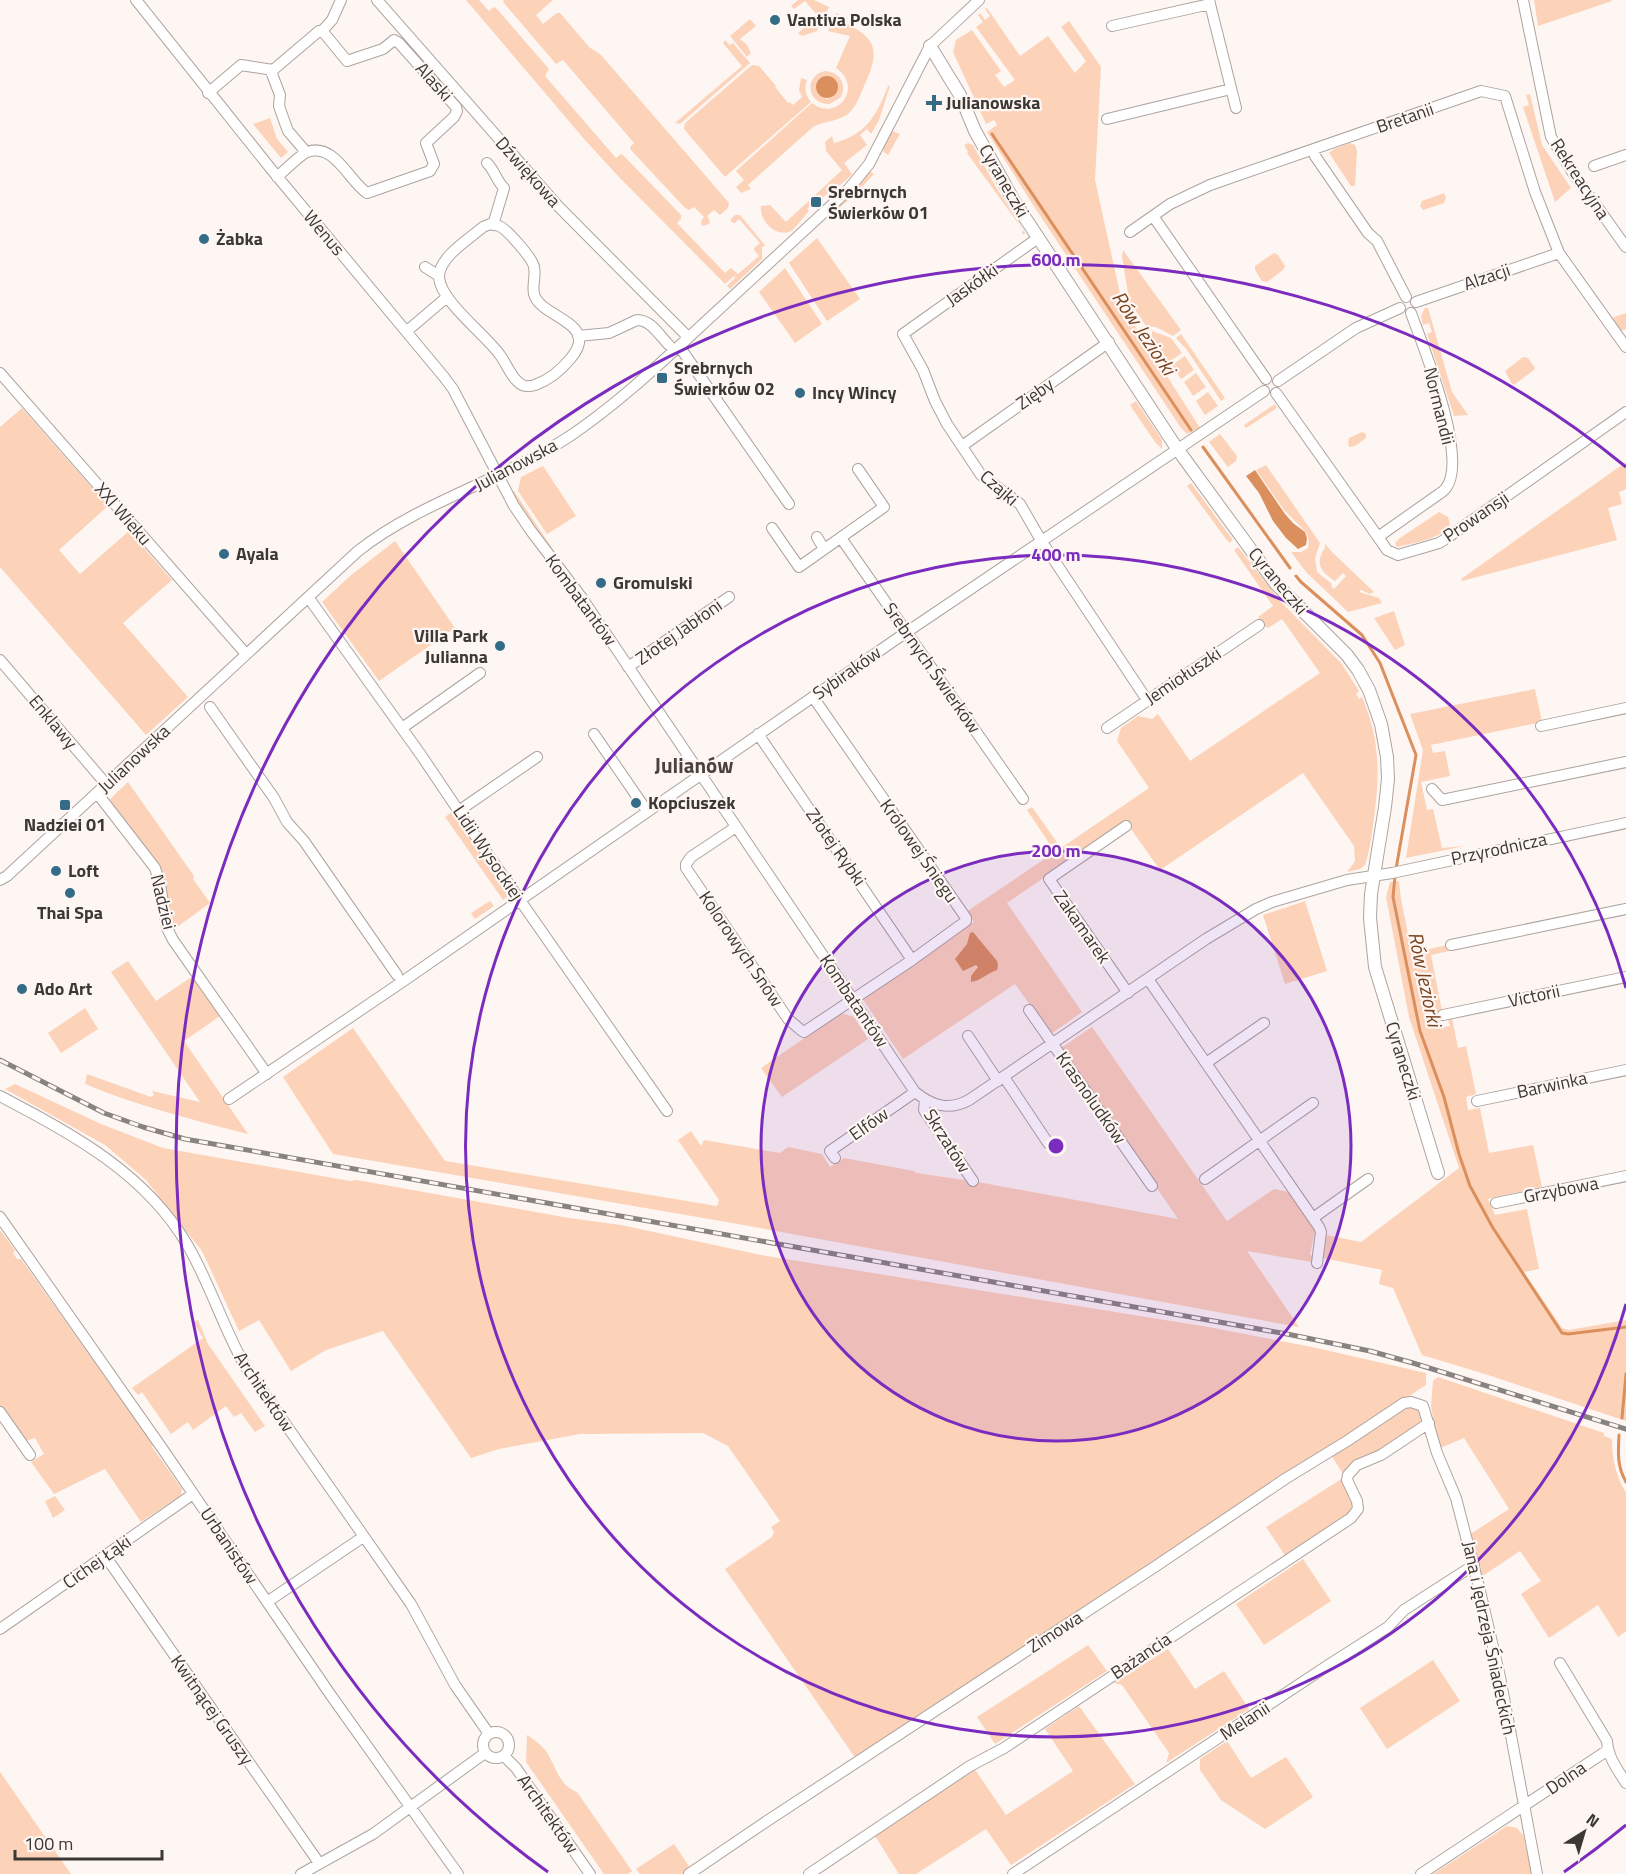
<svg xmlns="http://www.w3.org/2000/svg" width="1626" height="1874" font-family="'Titillium Web',sans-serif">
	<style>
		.green { fill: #fcd2b9; fill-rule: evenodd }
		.water { fill: #db8f5d }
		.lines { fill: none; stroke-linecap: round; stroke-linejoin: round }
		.stream { stroke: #db8f5d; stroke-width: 3 }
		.minor-casing { stroke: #ada49f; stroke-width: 12 }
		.tertiary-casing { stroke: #ada49f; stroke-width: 14 }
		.minor { stroke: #fff; stroke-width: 10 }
		.tertiary { stroke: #fff; stroke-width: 12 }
		.rail-casing { stroke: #888380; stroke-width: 5 }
		.rail { stroke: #fef6f2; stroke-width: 3; stroke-dasharray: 9; stroke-linecap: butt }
		.ring { fill: none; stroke: #7b2cbf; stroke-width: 3 }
		.poi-dot { fill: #346b86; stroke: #fef6f2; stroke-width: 2 }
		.labels { text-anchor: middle; stroke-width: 4.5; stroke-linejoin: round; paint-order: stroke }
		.poi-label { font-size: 18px; font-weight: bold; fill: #3c3836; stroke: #fef6f2; text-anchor: start }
		.street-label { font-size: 18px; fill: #3c3836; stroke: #fef6f2 }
		.water-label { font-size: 20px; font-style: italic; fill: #774421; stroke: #fef6f2 }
		.quarter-label { font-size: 21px; font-weight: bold; fill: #4a423e; stroke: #fef6f2 }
		.centre { fill: #7b2cbf; stroke: #fef6f2; stroke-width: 3 }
		.ring-label { font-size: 18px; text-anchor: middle; font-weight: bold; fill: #7b2cbf; stroke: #fef6f2; stroke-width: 4.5; stroke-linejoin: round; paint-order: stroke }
	</style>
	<rect width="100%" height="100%" fill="#fef6f2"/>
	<path class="green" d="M466,0h13l10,11 5,-4 2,1 53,61 -4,7 71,82 5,-4 3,2 57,59v4l-4,4 48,50 6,-5 7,6 21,-18 -5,-6v-2l6,-5 -21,-24 -4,4 -4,-1v-3l4,-4h5l24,29 1,2 -3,1v12l-32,30 -3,-3 8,-8 -1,-2 -9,8 -107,-108 -33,-36z
		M504,0h49l-17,15 7,9 14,-11h3l29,34 12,8 110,127 18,21 -1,5 -8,7 -6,-5 -7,6 3,5 -1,3 -7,2 -1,-5 3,-4 -10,-10 -5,3 -4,-2 -54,-58 -1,-3 4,-4 -71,-83 -7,4 -53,-62z
		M798,0h16l15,7 -12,24 -15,5 -4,-3 20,-17 -13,-15 -11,8 -3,-3z
		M1534,0h78v1l-74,25z
		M987,8l33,48 28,-20 27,37 11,-12 -25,-34 8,-6 32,46 -6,113 28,127 77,121 -13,6 -6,-6 -146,-220 -48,-76 10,-7 -3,-5 -8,4 -33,-72 3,-12 16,-10 29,41 -6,4 9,12 11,-7 -39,-53 7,-5 -5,-7 2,-2 5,7 5,-4 -5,-7z
		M836,13l9,4 -2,5c35,16 37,30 21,64 -4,10 -8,21 -16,28 -11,8 -24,7 -35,13l-65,58 3,4 -10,4 -5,-6 8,-7 -8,-9 76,-68c25,20 52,-16 24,-35l14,-32 -22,-5z
		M750,19l6,7 -16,13 7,6 4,8 -4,4 -17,-21z
		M725,40l5,5 3,-2 17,20 -70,61 -5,-1 67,-57 -19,-23z
		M752,65l7,1 17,20 -1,1 13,16 2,-1 3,3 9,-8 -3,-7 2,-12 6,2c-3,8 -2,15 4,22l-86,75 -41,-48 1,-6z
		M825,71c15,1 22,13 16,26l-11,7c-23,1 -27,-28 -5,-33zM826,76l10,5 -3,16 -7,2 -10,-10c0,-8 3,-10 10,-13z
		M888,86h2l-11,34 -8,14 -4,-5 -7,6 7,10 -23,18 8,11c-12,14 -30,22 -45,35l2,2c-5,5 -15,20 -20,21 -15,5 -30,-13 -28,-26l9,-1 16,17 56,-52 -16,-19 -1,-9 7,-6 2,7c33,-9 42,-27 54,-57z
		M1530,94l12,51 29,43 -16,14 -32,-95 6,-2 -3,-10z
		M270,118l7,21 11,13 -7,6 -28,-34z
		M892,131l8,3 -12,21 -4,-3 -1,-2z
		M968,143l5,2 23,42 29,46v1h-3l1,-4 -56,-77 1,-1 -4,-7z
		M1350,143l5,2 2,6 -2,35h-4l-22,-33 5,-4z
		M870,171l4,3 -16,17 -24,22v-3l16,-15z
		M1444,193l2,5 -2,5 -21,7 -3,-4 2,-5z
		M817,238l43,61 -33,22 -38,-58z
		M1123,250l58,80 -8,6 -17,-9 -10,-1 -7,-11 -9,-10 -8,-48z
		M1274,253l4,2 7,11 -2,4 -16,12 -5,-1 -7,-11v-4z
		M785,268l37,56 -27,19 -36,-51z
		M1425,308h3l24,84 16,23 -14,1 -27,-82 5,-2 -3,-9 -6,2 -2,-9z
		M1626,313v16l-5,2 -9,-13z
		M1152,331l19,7 11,15 -13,9 -17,-24z
		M1181,334l44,64 -4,3 -34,-51 -11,-12z
		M1185,356l9,14 -13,9 -9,-14z
		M1523,357l5,1 7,10 -1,2 -19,14h-3l-7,-13z
		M1196,373l10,14 -13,9 -9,-14z
		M1208,392l10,14 -13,9 -9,-14z
		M1136,401l26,39v9l-7,-7 -25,-37z
		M1275,404l2,4 -31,20 -2,-3z
		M22,408l86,98 -49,44 21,24 49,-43 43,49 -49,43 65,74 -42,38 -146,-168v-140z
		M1362,432l4,2v4l-11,8 -6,1 -1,-4 1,-5z
		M1220,434l17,22 -1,5 -8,6 -19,-25z
		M1626,462v27l-7,3 3,12 -14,4 9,32 -155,41 -1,-2z
		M1266,465l54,78 -5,15 2,14 15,12 -1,2 3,3 12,-13 -3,-3 -8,8c-10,-6 -20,-15 -13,-28 4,-9 2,1 3,-9l7,8 42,40 -4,2 -9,-4 -2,2 20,6 3,5 -34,9 -41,-39 -16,-21h10l7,-4 1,-7 -3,-9 -22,-22 -28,-40z
		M543,466l33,50 -29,18 -29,-43 3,-14z
		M1191,483l42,57 -4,3 -42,-57z
		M513,491h1l54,81 -24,-30 -34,-50z
		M1439,512l9,5 2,8c-10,14 -36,18 -53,22l-2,-4 5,-5z
		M395,541l60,87 -76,53 -57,-79 28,-26z
		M1238,547l42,54 61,62 18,28 -3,3 3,5 3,-2c18,42 18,77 12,121 -2,15 -4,32 -9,47l-5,4 -13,3 8,-11 -1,-15 -51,-73 -143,97 -34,-48 -119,81 75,109 -31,22 -36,-50 -112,75 -41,-61 112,-76 -8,-10 89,-60 -28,-42 5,-3 29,41 88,-60 -32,-47 4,-13 17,-12 14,3 6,-5 32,47 130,-88 -38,-54 -14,9 -4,-2 -6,-9 15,-11 -39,-56z
		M1394,611l11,34 -10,5 -21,-32z
		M1535,689l7,33 -111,23 2,8 12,-2 5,25 -29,6 6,28 6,-1 9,39 23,-2 -59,12 17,-108 -13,-36z
		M128,782l66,94 -1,3 17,24 -37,27 -13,-62 -53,-66z
		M452,812l53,77 2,8 -4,3 -55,-79 -3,-4z
		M1399,881l2,18 11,54 35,-8 2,6 -18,4 11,56 -7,2 4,15 11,-2 -2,-7 4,-1 6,30 8,-2 10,48 -10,3 2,13 12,-2 9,45 44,-8 9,42 -54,12 7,16 32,-6 12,60 -15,3 38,56 7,2 57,-10v101l-138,-46 -66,-20 -29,-67 -14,-4 3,-14 -59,-12 3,-23 35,7 98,-74 -50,-151 -23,-120 4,-15z
		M490,901l4,5 -19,13 -4,-6z
		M1305,901l22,70 -42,13 -22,-69z
		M128,961l28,40 37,-25 27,40 -36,25 64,93c-55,-14 -110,-28 -163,-50l2,-10 64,23 3,-2 -2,-4 48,11 -89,-130z
		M85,1008l13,21 -37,24 -13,-20z
		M841,1013l13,4 14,22 -86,58 -21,-29z
		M1092,1027l135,194 47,-32 15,3 26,38 -5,25 4,1 -2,6 -65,-11 52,76 -561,-103 -405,-70 -50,-77 70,-49 92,133 272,45 2,-6 -41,-60 13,-9 10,15 3,-6 76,13 8,-6 34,7 8,13 14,-9 70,13 2,2 62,9 200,37 -117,-171z
		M15,1084l86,40 62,24 187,33 7,-1 212,38 52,7 140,30 447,72 104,20 114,26v12l-570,374 -131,-190 47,-32 2,-5 -3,-5 9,-6 -52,-75 -25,-13 -123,1 -81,15 -28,9 -88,-127 -57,19 -35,21 -32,-51 -20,11 -37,-80 -56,-71 -41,-35 -100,-56z
		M0,1230l15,20 -2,3 4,6h4l132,185 -1,3 30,42 -1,6 -40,27 -36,-53 -51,25 -23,-32 13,-8 -9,-16 -9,3 -26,-34z
		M198,1320l10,24 57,82 -10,6 -14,-19 -7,4 -8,-11 -33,24 -5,-8 -17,12 -29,-42 -4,3 -6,-7 71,-50 -10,-16z
		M1438,1377l166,56v3l8,3c0,20 4,37 14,54v138l-8,6 -20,-32 -49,33 -28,-44 20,-13 -21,-30 -39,26 -12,-42 40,-26 -45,-71 -26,11 -7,-43 2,-25z
		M1404,1407l14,2 5,11 -78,57 -14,-22z
		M1343,1478c7,14 15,22 5,37l-62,42 -20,-30z
		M55,1496l10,14 -12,8 -8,-17z
		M1303,1559l28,42 -67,44 -28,-41z
		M1088,1645l19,26 -112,73 -18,-27z
		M1168,1649l27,40 29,-18 25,38 -83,54 3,-10 -47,-68 -8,-2z
		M1433,1660l27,41 -73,48 -27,-41z
		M1079,1706l56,78 -124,81 -25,-36 -70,45h-17l-24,-38 99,-68 32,47 67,-44 -28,-42z
		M527,1735c8,5 13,9 19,16 10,15 13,35 31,41l55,79 -4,3h-24l-78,-112z
		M1227,1741l24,37 35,-21 27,40 -48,32 -44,-29 -21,-30v-11z
		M0,1772l71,102h-71z
		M1507,1826l10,2 6,7 9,39h-99z
		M674,1844l17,25 -9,5h-42l-4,-5z"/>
	<path class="water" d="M816 87a11 11 0 1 1 22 0a11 11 0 1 1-22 0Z
		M1255,470l30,44 8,9 12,9 2,6 -1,7 -8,4 -12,-11 -13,-17 -14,-28 -13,-17z
		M973,932l24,29 1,4 -1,5c-9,3 -17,11 -26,12v-6l7,-9 -2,-2 -13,6 -8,-12 12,-15 3,-11z"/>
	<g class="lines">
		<path class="stream" d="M992,134l199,296
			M1203,447l87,121
			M1296,576l5,6 61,53 18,28 36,92 -20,114
			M1395,876l-2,21 27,134 24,66 15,57 11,32 23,42 69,105 6,1 58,-7
			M1622,1418l4,-44
			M1619,1435c-1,18 -2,31 7,47"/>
		<g class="minor-casing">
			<path id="minor" d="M136,0l135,169 173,208 9,12 61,117 17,25 51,67 333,494c17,14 34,19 54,8l237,-161 50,-30 16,-7 75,-22 45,-7 234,-50
				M377,0l181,206 130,131
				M1209,0l27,108
				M1523,0l28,137 20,33 55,77
				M1112,26l98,-22
				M322,31l10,-11 9,-20
				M208,93l33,-28 32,5
				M1107,119l124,-30
				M1313,150l2,6 53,77 9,8 29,56
				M487,163c8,8 9,17 17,25l-11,37
				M1594,166l32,-11
				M277,177c6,-5 24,-23 30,-25 27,-10 42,29 60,41l63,-22 4,-7 -8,-21 28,-26 3,-6 -1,-4 -57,-64 -5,-3 -11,9 -36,12 -23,-28 -5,-2 -46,39 -1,4 8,21 -1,11 6,17 3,8 18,21
				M1153,216l113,163
				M490,224c2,1 7,1 9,2 8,3 34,33 35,41 2,9 -2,18 0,27 6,24 67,28 37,64 -9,11 -22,22 -36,27 -7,2 -12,2 -17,-3 -8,-7 -12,-19 -18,-27 -14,-20 -60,-54 -61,-78 0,-20 30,-38 44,-50z
				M1130,232l40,-28 40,-19 271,-94 24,5 30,96 24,61 67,94
				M1038,238l-135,96 20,36 12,31 12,23 34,51 39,29 22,38 105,158
				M425,267l14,9
				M1416,302l143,-49
				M407,331l40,-34
				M578,336l31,-3 28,-13c14,0 22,15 32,25
				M679,346l110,158
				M0,373l246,281
				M1278,381l78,-53 44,-20
				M1276,393l102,144 9,13 11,5 41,-12 8,-5 179,-126
				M962,446l147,-104
				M772,528l27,39 85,-60 -26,-38
				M817,537l7,12
				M1378,537l61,-43c3,-2 6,-4 7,-6 23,-30 -23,-142 -35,-175
				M841,538l182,261
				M308,597l113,158 66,98 180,258
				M0,660l106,124
				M628,667l101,-70
				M210,707l64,91 13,24 17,19 93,134
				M1541,726l85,-18
				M402,728l78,-55
				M1107,728l152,-103
				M594,734l53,77
				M758,734l154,226
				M1432,789l10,11 184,-38
				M97,793l58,75 5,16 7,44 6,12 94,134
				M460,810l77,-53
				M1126,826l-77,53 79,114
				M736,827l-45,30 -5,7v4l102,151 14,12 2,1 108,-72 54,-39v-3l-153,-221
				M0,880l7,-4 351,-325c62,-49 145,-71 212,-115 43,-29 81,-64 119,-99 53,-49 105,-97 158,-146l22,-27 61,-118 49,-46
				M1451,945l175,-36
				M1148,979l171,248 2,5 -4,31
				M1029,1010l123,176
				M1443,1015l183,-38
				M968,1036l30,45
				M1206,1063l58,-40
				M1004,1077l44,66
				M0,1096c72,38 146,77 188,150 22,38 35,81 57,120l166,238 44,81 34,49
				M229,1099l173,-117 493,-342 369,-249
				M925,1100l-1,10 49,71
				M1477,1101l149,-31
				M835,1158l-5,-7 85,-59
				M1205,1179l108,-76
				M1496,1203l130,-27
				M0,1217l164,234 166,243 128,180
				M1313,1218l55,-39
				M0,1412l30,43
				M106,1557l213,306
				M267,1602l96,-65
				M0,1629l193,-135
				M1560,1663l47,78c1,16 10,28 19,42
				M483 1745a13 13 0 1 1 26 0a13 13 0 1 1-26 0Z
				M504,1756l12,12 74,106
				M301,1874l72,-40 112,-81
				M689,1874l78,-53 389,-255 129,-87 62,-38 57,-38 7,-1 12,4 14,47 19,45 24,93 20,86 37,197
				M809,1874l161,-108 34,-18 347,-230 7,-9 -1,-8 -10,-21 1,-5 9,-10 24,-10 48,-32
				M1013,1874l317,-210 58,-37 16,-17 70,-45
				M1421,1874l187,-124"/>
		</g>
		<g class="tertiary-casing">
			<path id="tertiary" d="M930,46l30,49 15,36 39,70 164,249 98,134 71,71 11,15 11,20 12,34 6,33 1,22 -3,28 -14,87 -1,24 5,49 63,206"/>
		</g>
		<use href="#minor" class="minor"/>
		<use href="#tertiary" class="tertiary"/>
		<g class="rail-casing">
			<path id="rail" d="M0,1060l104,53 39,14 42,12 1102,195 83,17 43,12 213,66"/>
		</g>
		<use href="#rail" class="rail"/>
	</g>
	<circle cx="1056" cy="1146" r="295" fill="#7b2cbf" fill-opacity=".12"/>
	<g class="ring">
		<circle cx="1056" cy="1146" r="295"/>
		<path d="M1626 1304A591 591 0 1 1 1626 988"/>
		<path d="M1626 1825A886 886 0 0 1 1564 1872M548 1872A886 886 0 1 1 1626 467"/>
	</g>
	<g class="poi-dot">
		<circle cx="775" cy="20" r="6"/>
		<path d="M931 94h6v6h6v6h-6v6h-6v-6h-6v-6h6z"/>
		<rect x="810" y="196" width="12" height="12" rx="3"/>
		<circle cx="204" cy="239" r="6"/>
		<rect x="656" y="372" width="12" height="12" rx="3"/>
		<circle cx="800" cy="393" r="6"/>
		<circle cx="224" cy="554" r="6"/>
		<circle cx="601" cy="583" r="6"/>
		<circle cx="500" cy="646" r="6"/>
		<circle cx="636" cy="803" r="6"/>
		<rect x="59" y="799" width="12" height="12" rx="3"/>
		<circle cx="56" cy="871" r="6"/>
		<circle cx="70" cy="893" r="6"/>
		<circle cx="22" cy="989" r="6"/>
	</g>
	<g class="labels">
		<g class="poi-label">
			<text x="787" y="26">Vantiva Polska</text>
			<text x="946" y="109">Julianowska</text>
			<text x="828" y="198">Srebrnych<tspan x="828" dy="21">Świerków 01</tspan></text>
			<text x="216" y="245">Żabka</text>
			<text x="674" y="374">Srebrnych<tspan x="674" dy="21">Świerków 02</tspan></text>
			<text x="812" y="399">Incy Wincy</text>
			<text x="236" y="560">Ayala</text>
			<text x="613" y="589">Gromulski</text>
			<text x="488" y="642" text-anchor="end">Villa Park<tspan x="488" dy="21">Julianna</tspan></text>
			<text x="648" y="809">Kopciuszek</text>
			<text x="65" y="831" text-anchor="middle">Nadziei 01</text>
			<text x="68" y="877">Loft</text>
			<text x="70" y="919" text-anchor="middle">Thai Spa</text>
			<text x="34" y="995">Ado Art</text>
		</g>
		<g class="street-label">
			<text transform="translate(434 82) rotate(48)" y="6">Alaski</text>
			<text transform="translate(1405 118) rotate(-19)" y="6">Bretanii</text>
			<text transform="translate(528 172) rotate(48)" y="6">Dźwiękowa</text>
			<text transform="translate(1580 179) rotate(57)" y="6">Rekreacyjna</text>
			<text transform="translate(1004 181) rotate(60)" y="6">Cyraneczki</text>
			<text transform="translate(324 233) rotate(50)" y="6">Wenus</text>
			<text transform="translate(1487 277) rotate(-19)" y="6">Alzacji</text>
			<text transform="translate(972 285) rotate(-35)" y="6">Jaskółki</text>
			<text transform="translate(1035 394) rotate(-35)" y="6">Zięby</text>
			<text transform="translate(1439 406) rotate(76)" y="6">Normandii</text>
			<text transform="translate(516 465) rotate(-28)" y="6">Julianowska</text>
			<text transform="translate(999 488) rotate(41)" y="6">Czajki</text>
			<text transform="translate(123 514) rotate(49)" y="6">XXI Wieku</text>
			<text transform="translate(1476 517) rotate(-34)" y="6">Prowansji</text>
			<text transform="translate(1278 581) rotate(50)" y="6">Cyraneczki</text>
			<text transform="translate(581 600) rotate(54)" y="6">Kombatantów</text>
			<text transform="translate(679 632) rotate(-35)" y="6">Złotej Jabłoni</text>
			<text transform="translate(932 668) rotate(55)" y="6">Srebrnych Świerków</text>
			<text transform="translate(847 673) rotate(-35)" y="6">Sybiraków</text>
			<text transform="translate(1183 676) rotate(-34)" y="6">Jemiołuszki</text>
			<text transform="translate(53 722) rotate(50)" y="6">Enklawy</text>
			<text transform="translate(134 759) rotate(-43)" y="6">Julianowska</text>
			<text transform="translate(836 847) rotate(55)" y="6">Złotej Rybki</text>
			<text transform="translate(1499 849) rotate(-12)" y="6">Przyrodnicza</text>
			<text transform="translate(919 851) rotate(55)" y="6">Królowej Śniegu</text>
			<text transform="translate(488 853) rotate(56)" y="6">Lidii Wysockiej</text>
			<text transform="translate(163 902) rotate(76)" y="6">Nadziei</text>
			<text transform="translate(1082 927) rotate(55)" y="6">Zakamarek</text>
			<text transform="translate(741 949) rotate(56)" y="6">Kolorowych Snów</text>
			<text transform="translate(1534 996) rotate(-12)" y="6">Victorii</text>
			<text transform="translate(854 1001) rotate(56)" y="6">Kombatantów</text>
			<text transform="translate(1403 1061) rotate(73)" y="6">Cyraneczki</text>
			<text transform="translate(1552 1085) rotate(-12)" y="6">Barwinka</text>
			<text transform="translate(1091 1098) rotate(55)" y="6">Krasnoludków</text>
			<text transform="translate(869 1124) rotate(-35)" y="6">Elfów</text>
			<text transform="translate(947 1141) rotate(58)" y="6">Skrzatów</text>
			<text transform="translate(1561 1190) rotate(-11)" y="6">Grzybowa</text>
			<text transform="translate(264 1392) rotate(56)" y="6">Architektów</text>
			<text transform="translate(229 1546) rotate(56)" y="6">Urbanistów</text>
			<text transform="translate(97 1562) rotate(-35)" y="6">Cichej Łąki</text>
			<text transform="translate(1055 1632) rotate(-33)" y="6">Zimowa</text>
			<text transform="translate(1489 1638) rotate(78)" y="6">Jana i Jędrzeja Śniadeckich</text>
			<text transform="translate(1141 1656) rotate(-34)" y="6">Bażancia</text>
			<text transform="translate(212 1710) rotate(55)" y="6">Kwitnącej Gruszy</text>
			<text transform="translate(1245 1721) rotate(-33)" y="6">Melanii</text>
			<text transform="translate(1566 1778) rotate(-34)" y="6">Dolna</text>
			<text transform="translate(548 1814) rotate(55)" y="6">Architektów</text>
		</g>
		<g class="water-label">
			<text transform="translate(1144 333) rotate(56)" y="7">Rów Jeziorki</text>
			<text transform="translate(1425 979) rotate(78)" y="7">Rów Jeziorki</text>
		</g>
		<g class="quarter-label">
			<text x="694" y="773">Julianów</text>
		</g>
	</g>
	<circle cx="1056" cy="1146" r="9" class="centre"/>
	<g class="ring-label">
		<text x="1056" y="266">600 m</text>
		<text x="1056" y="561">400 m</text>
		<text x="1056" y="857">200 m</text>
	</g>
	<g transform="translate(1584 1832) rotate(37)" stroke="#fef6f2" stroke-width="4.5" paint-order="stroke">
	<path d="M0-4.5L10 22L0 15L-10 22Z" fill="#3c3836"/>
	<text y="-9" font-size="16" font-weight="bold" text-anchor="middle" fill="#3c3836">N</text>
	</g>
	<path d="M15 1850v9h147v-9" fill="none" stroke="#3c3836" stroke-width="3"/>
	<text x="24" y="1850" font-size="18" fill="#3c3836" stroke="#fef6f2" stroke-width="4.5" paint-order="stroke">100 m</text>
</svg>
